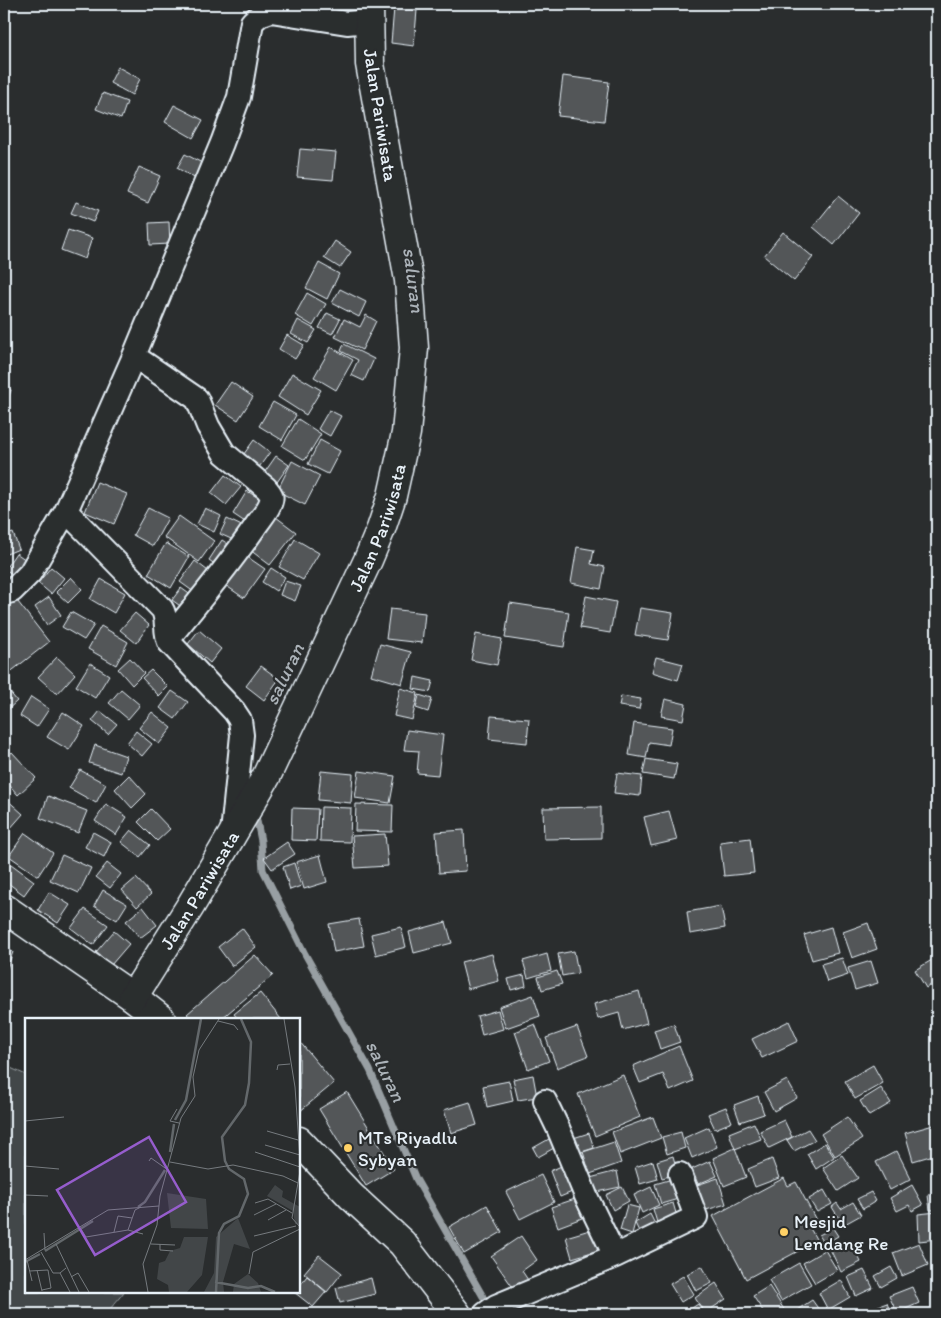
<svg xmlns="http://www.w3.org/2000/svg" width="941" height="1318" font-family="Itim,sans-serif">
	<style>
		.green { fill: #424648; stroke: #959ca0 }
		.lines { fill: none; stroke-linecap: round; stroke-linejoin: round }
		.stream { stroke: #989fa3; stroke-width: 7 }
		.building { fill: #535759; stroke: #e8f1f8 }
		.minor-casing { stroke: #e8f1f8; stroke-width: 26 }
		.tertiary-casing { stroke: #e8f1f8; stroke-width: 31 }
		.minor { stroke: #2a2d2e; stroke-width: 22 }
		.tertiary { stroke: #2a2d2e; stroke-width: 28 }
		.poi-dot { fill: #ffd166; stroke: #2a2d2e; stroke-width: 2 }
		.labels { text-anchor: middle; stroke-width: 4.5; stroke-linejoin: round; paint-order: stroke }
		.street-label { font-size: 19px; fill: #e8f1f8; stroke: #2a2d2e }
		.poi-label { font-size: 19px; fill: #e8f1f8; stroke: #2a2d2e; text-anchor: start }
		.water-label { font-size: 20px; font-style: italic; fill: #acb3b9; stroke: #2a2d2e }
		.inset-river { fill: none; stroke: #63686b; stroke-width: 2.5 }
		.inset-road { fill: none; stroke: #767b7f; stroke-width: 1 }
		.view { fill: #965dcd; fill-opacity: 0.15; stroke: #965dcd; stroke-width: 2.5 }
		.inset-edge { fill: none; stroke: #e8f1f8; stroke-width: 2.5 }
	</style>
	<rect width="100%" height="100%" fill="#2a2d2e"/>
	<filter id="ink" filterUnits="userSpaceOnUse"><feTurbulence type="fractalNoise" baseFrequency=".02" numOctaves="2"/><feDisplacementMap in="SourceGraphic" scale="10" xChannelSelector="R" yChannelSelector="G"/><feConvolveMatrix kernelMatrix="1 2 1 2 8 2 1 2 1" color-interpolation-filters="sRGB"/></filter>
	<g filter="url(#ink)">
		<path class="green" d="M4,1065l22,10v217h98l-18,22h-102z"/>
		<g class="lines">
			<path class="stream" d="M255,811l6,30 2,29 42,84 65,116 46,109 73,128"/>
		</g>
		<path class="building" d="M394,8l23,2 -3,36 -23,-3z
			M118,67l22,12 -8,16 -22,-12z
			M563,76l46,6 -5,39 -46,-5z
			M103,93l24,9 -6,17 -25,-10z
			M174,105l29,15 -10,18 -28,-16z
			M300,149l36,3 -3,28 -36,-3z
			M185,154l19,10 -8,15 -19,-11z
			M139,167l21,9 -12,27 -21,-9z
			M838,196l21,17 -25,32 -21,-18z
			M76,202l22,9 -5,11 -22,-9z
			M169,222l1,22 -20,1 -1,-22z
			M68,230l24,8 -7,21 -24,-9z
			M783,232l30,25 -19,24 -30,-25z
			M335,241l16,11 -11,16 -16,-10z
			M319,263l20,11 -12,25 -21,-11z
			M340,289l26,13 -7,15 -27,-14z
			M307,293l19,11 -13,22 -18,-11z
			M327,313l13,6 -8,15 -13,-6z
			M366,315l10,6 -14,29 -27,-13 9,-18 16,8z
			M298,320l18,10 -8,13 -17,-9z
			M287,335l17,10 -9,14 -16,-10z
			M344,344l30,15 -10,22 -13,-6 7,-15 -17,-9z
			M331,347l22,13 -17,30 -22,-13z
			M292,373l29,17 -15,25 -28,-18z
			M231,382l22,15 -15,23 -23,-15z
			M4,388l7,2 -6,19h-1z
			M273,402l23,13 -14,25 -23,-14z
			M329,410l12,6 -11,20 -12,-7z
			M298,419l23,15 -16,26 -23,-14z
			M254,440l16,12 -13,18 -16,-12z
			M320,440l20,11 -12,23 -20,-10z
			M276,456l13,9 -14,20 -13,-9z
			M292,461l28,15 -15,29 -28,-14z
			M225,475l16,12 -15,18 -15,-12z
			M97,482l30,12 -13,30 -29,-12z
			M247,491l18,11 -14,24 -18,-12z
			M148,508l20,10 -15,28 -20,-11z
			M205,508l16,8 -7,16 -17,-8z
			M179,516l35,25 -15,21 -35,-25z
			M276,517l20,15 -26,33 -20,-15z
			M227,519l19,9 -6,15 -20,-9z
			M13,533l6,16 -15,6v-19z
			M295,539l24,14 -16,27 -24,-13z
			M222,540l12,8 -14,20 -11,-8z
			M166,543l23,14 -18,31 -23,-14z
			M577,547l17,3 -3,14 14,3 -4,22 -30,-6z
			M16,553l16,11 -12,16 -15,-11z
			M246,556l19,13 -21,29 -19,-13z
			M195,561l17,13 -14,21 -18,-13z
			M51,567l13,11 -13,16 -13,-11z
			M271,568l14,9 -9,14 -14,-9z
			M71,577l11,12 -14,14 -12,-11z
			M101,579l24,14 -11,20 -24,-14z
			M285,581l16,5 -6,15 -15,-6z
			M181,588l11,8 -9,12 -11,-8z
			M11,593l38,49 -45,35v-78z
			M586,596l30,6 -6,31 -30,-5z
			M49,597l12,18 -14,10 -12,-18z
			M510,603l59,9 -5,35 -59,-9z
			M640,608l33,5 -5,27 -33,-5z
			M390,609l35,4 -3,30 -36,-4z
			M71,612l23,13 -10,15 -22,-13z
			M135,613l14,12 -13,18 -16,-13z
			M101,626l27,16 -12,23 -28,-16z
			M199,630l22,19 -11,14 -22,-19z
			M476,634l26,5 -5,26 -26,-5z
			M380,644l31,8 -9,32 -31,-9z
			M57,657l18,17 -18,20 -19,-17z
			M656,657l27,7 -5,16 -26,-8z
			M130,658l14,15 -12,12 -14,-16z
			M90,663l19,12 -14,23 -19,-12z
			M261,666l18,13 -15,21 -18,-14z
			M151,670l17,17 -9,9 -17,-18z
			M415,677l18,4 -3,11 -17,-3z
			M4,685l13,16 -13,12z
			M400,688l18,5 -6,27 -18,-4z
			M121,689l19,16 -12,14 -19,-16z
			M172,691l16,11 -13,17 -15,-11z
			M419,695l13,4 -4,13 -12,-4z
			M621,696l20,3 -2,10 -20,-3z
			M31,697l18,12 -12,18 -17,-11z
			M665,699l21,5 -3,16 -22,-4z
			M100,711l17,13 -9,10 -16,-13z
			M63,712l21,14 -15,24 -22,-13z
			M152,712l20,16 -13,16 -20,-16z
			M491,716l38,3 -2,24 -38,-4z
			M634,723l38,5 -3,17 -20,-3 -3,16 -17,-3z
			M407,730l36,5 -5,40 -21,-2 2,-22 -15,-1z
			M136,731l16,13 -10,12 -15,-13z
			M95,745l31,11 -5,17 -32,-10z
			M12,752l24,26 -18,17 -14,-16v-19z
			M646,759l31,5 -3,15 -31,-5z
			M80,770l26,14 -10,19 -27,-15z
			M321,771l32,3 -2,29 -33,-3z
			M359,771l36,5 -5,27 -35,-5z
			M617,773l25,3 -2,20 -26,-3z
			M129,775l17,19 -14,14 -17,-19z
			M48,796l39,15 -9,22 -38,-15z
			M4,797l19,17 -14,16 -5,-4z
			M106,804l21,13 -11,18 -21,-14z
			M356,804l37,1 -1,27 -37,-1z
			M321,807l30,1 -1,34 -30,-1z
			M601,807v31l-57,1 -1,-31z
			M292,808l26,1 -2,32 -25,-1z
			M151,809l19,20 -13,12 -19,-19z
			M669,811l8,29 -26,6 -7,-29z
			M131,830l19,15 -10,12 -19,-15z
			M464,830l2,41 -27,2 -3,-41z
			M93,832l18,10 -7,15 -19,-10z
			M25,833l28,20 -15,23 -29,-20z
			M385,834l3,32 -33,2 -3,-32z
			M750,838l4,35 -30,3 -4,-34z
			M287,842l8,12 -23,15 -8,-11z
			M62,855l29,13 -12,25 -29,-13z
			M320,855l7,27 -23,7 -8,-27z
			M107,863l14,11 -11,14 -14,-11z
			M294,863l7,23 -11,4 -7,-23z
			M11,864l23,17 -10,14 -20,-15v-6z
			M136,878l15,16 -14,13 -15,-17z
			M103,890l24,14 -10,16 -23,-14z
			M49,892l21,13 -12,18 -20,-13z
			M721,906l4,22 -35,6 -3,-22z
			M143,907l14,18 -17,13 -14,-17z
			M85,909l23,16 -15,20 -22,-17z
			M359,919l5,27 -30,6 -5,-28z
			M446,922l6,21 -38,10 -5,-21z
			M868,923l9,26 -25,9 -9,-26z
			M401,927l5,20 -30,8 -5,-21z
			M831,927l7,26 -26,7 -8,-25z
			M242,928l14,19 -24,19 -14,-19z
			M114,931l15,13 -18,21 -15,-13z
			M4,948l9,4 -9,24z
			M574,951l4,22 -16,3 -4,-22z
			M492,954l7,27 -31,8 -7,-27z
			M547,954l4,17 -23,7 -5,-17z
			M255,955l18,20 -52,44h-29l-5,-5z
			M937,957v24l-11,7 -11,-18z
			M842,958l6,17 -21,7 -6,-18z
			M871,961l7,22 -23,7 -7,-22z
			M557,971l5,13 -20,6 -4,-13z
			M524,975l2,11 -15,4 -3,-11z
			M639,991l8,32 -24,7 -4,-17 -21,6 -4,-15z
			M260,993l21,26h-43l-4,-5z
			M533,995l7,21 -34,12 -7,-21z
			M498,1010l5,19 -21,6 -5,-19z
			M789,1021l9,20 -36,17 -10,-19z
			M535,1024l14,37 -21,8 -13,-37z
			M674,1024l6,18 -20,7 -6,-19z
			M577,1027l11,29 -31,12 -11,-30z
			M299,1041l35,42 -35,29z
			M679,1046l14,35 -23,10 -7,-17 -23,9 -7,-17z
			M873,1065l10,18 -28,16 -10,-18z
			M533,1075l4,22 -19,3 -5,-21z
			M623,1075l17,42 -45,19 -17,-42z
			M787,1080l10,18 -23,13 -10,-19z
			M509,1081l4,20 -26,6 -4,-21z
			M881,1088l10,15 -22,13 -9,-15z
			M347,1092l47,77 -28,17 -47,-77z
			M758,1096l6,18 -24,8 -6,-17z
			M470,1102l7,23 -26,8 -7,-23z
			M726,1107l6,15 -17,7 -7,-15z
			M653,1117l8,21 -41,16 -8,-22z
			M847,1117l15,22 -27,17 -14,-22z
			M784,1120l8,17 -23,11 -9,-17z
			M754,1123l7,16 -26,10 -6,-16z
			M937,1124v30l-24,7 -8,-28z
			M709,1127l8,20 -25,11 -8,-20z
			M808,1129l7,11 -21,11 -7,-11z
			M681,1132l4,16 -18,6 -5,-17z
			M589,1133l5,15 -22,7 -5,-15z
			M549,1139l5,9 -16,9 -5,-9z
			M614,1142l7,21 -31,11 -7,-22z
			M825,1143l9,14 -18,12 -9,-15z
			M735,1148l11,29 -22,9 -11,-28z
			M897,1151l14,28 -21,11 -14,-28z
			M842,1155l16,23 -20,13 -15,-23z
			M673,1156l5,18 -16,4 -5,-17z
			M772,1159l7,19 -24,9 -7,-18z
			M653,1161l5,18 -18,5 -5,-17z
			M710,1161l7,15 -19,8 -6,-15z
			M566,1164l11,26 -17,7 -10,-26z
			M617,1171l3,16 -27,6 -3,-15z
			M541,1175l13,27 -34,17 -14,-27z
			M679,1177l6,20 -24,7 -6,-20z
			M718,1178l8,26 -30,9 -8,-25z
			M784,1178l4,8 8,-4 22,42 -8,4 7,13 -71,38 -33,-63z
			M912,1185l11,20 -11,6 -3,-6 -12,6 -7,-13z
			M622,1187l7,14 -16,9 -7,-15z
			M651,1187l8,18 -17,8 -8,-18z
			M824,1190l8,14 -15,8 -8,-13z
			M871,1192l5,9 -13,8 -6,-10z
			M937,1194v16h-7l-2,-15z
			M575,1199l7,19 -24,9 -7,-20z
			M853,1202l8,13 -18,10 -11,-18 5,-4 4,6z
			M673,1203l5,17 -20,6 -5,-17z
			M487,1205l15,27 -38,22 -15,-27z
			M627,1205l12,3 -7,26 -12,-4z
			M937,1212v27l-18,2 -1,-27z
			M650,1214l8,16 -16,8 -7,-15z
			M827,1219l11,17 -13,8 -6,-9 8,-4 -6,-9z
			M593,1229l6,21 -27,8 -6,-21z
			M521,1236l16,24 -15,11 6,9 -14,9 -23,-33z
			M851,1242l10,20 -20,10 -10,-21z
			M919,1243l9,22 -26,11 -9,-23z
			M825,1250l12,20 -22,13 -12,-20z
			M319,1255l23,18 -15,19 -23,-19z
			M799,1263l12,21 -30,17 -12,-21z
			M702,1266l10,17 -16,8 -9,-17z
			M891,1267l6,11 -16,9 -6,-11z
			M864,1270l9,18 -17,8 -8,-19z
			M307,1276l19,16 -13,15 -19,-15h5v-6z
			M683,1276l11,18 -13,8 -11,-18z
			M371,1278l4,16 -35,9 -4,-15z
			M841,1280l9,17 -22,13 -9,-17z
			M716,1283l10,16 -21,14 -10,-15z
			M769,1286l16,25 -5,3h-15l-12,-18z
			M912,1287l7,16 -22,10 -8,-17z
			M812,1300l10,14h-31z
			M887,1303l4,11h-34z
			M698,1304l7,10h-22z"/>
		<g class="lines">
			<g class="minor-casing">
				<path id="minor" d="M134,356l63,43 11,27 16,27 42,35c4,5 7,7 5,13 -2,9 -11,18 -16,26 -27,39 -57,76 -87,112
					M66,511l96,98c6,9 2,22 7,33l65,69 6,9 2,15 -10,98
					M4,593l8,-2 18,-18 36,-62 68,-155 88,-213 17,-46 13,-75 8,-7 11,-4 76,12 21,-2
					M545,1101l13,27 28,68 29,60
					M485,1314l11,-8 119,-50 81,-39 -16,-43"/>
			</g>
			<g class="tertiary-casing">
				<g id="tertiary">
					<path d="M4,908l129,89 28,22"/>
					<path id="s1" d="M133,997l58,-92 75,-128 102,-217 13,-31 11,-33 14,-63 8,-85 -5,-68 -39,-216 -1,-60"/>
					<path d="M299,1141l52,55 51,47 55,71"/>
				</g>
			</g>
			<use href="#minor" class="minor"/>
			<use href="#tertiary" class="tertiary"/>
		</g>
	</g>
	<g class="poi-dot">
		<circle cx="348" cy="1148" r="5"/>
		<circle cx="784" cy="1232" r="5"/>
	</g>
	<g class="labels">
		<g class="street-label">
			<text transform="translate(381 115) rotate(81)" y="7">Jalan Pariwisata</text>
			<text dy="7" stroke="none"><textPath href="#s1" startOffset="531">Jalan Pariwisata</textPath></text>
			<text dy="7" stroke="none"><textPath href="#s1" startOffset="126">Jalan Pariwisata</textPath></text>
		</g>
		<g class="poi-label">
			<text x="358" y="1144">MTs Riyadlu<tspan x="358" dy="22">Sybyan</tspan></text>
			<text x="794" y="1228">Mesjid<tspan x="794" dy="22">Lendang Re</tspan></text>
		</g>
		<g class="water-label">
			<text transform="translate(414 280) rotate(83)" y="7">saluran</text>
			<text transform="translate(284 674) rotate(-64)" y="7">saluran</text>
			<text transform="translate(386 1071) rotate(64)" y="7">saluran</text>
		</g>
	</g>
	<g transform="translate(25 1018)">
		<rect width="275" height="275" fill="#2a2d2e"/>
		<path d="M250,167l8,6 -1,6 18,10v18l-5,-1 -2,-13 -26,-15zM142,175l39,6 2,30 -37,-1zM213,200l12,31 -16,-5 -11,38 1,10h-20l10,-19 2,-36zM159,219h24l-6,38 -15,17h-18l-1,-7 -11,-6 2,-16 6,-2 5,-10 10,-3zM223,256l10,9 3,9h-28l1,-8z" fill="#424648"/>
		<path class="inset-river" d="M150,102l11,-20 15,-81M145,134l4,-28M113,189l7,-5 20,-32M20,233l48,-30M0,244l15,-8M190,264l33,6 13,-2 14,6M191,274l3,-59 5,-9 15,-8 9,-22 -4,-15 -15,-10 -4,-8 -3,-24 23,-32 4,-22 2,-41 -10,-23"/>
		<path class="inset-road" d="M259,1l11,68 5,72M193,3l16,4 4,5M252,52l1,-5 12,-1M152,91l-7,12 9,2M0,103l39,-4M242,113l31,9M240,127l35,10M230,134l45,15M124,143l2,-3 17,12M145,144l38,7 25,-4 50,11 15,7M0,148l34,3M275,153l-8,47 8,9M0,177l23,1M230,185l13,-4 24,14M229,197l22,-11M243,202l18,-10M56,211l5,8 42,-7 15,4M103,212l7,-20 6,-3M89,214l4,-16 14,2M19,215l1,17M229,218l42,-10M31,226l23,48M126,226l24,1M135,226v6l13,1M16,234l12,21h7M0,242l83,-50 51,-4M2,242l5,21M41,250l-6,5 10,19M12,252l5,21M5,253l18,-1 3,18 -9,2M224,256l4,-22 47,-23M46,259l7,-4 11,19M123,274l-5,-28 14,-39 3,-29 21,-78 14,-22 -2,-19 6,-27 20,-31"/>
		<path class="view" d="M124,119l37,65 -91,53 -38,-65z"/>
		<rect width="275" height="275" class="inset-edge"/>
	</g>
	<rect width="941" height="1318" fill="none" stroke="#2a2d2e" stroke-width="20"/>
	<rect x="10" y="10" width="921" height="1298" fill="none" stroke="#e8f1f8" stroke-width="2" filter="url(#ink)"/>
</svg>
